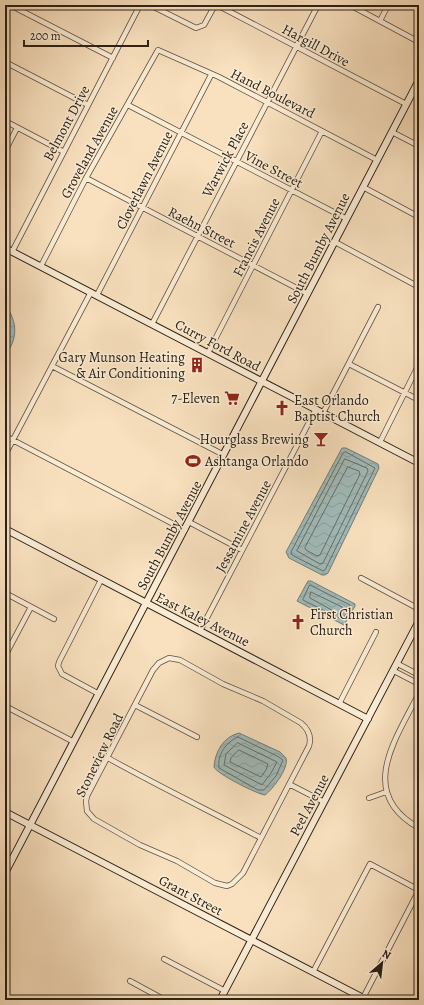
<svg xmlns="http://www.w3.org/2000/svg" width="424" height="1005" font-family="Alegreya,serif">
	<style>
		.water { fill: url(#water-waves); stroke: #727d78 }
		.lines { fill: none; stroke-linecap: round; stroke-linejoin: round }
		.shore { stroke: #666e68; stroke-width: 1 }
		.street-casing { stroke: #5f5140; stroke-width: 6 }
		.secondary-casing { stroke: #2c2115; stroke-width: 8 }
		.street { stroke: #fbecd5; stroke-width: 4.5 }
		.secondary { stroke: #fbecd5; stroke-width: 6 }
		.labels { text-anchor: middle; stroke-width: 3; stroke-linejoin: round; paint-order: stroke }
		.street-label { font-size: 14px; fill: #2c2115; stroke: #fbecd5 }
		.poi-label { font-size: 14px; fill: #2c2115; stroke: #fbecd5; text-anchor: end }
	</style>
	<defs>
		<pattern id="water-waves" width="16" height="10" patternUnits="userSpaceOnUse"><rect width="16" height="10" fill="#a1bbba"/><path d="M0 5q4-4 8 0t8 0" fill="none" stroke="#8ba09f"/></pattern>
	</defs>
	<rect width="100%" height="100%" fill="#f9e1bf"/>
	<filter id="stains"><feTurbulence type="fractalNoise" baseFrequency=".005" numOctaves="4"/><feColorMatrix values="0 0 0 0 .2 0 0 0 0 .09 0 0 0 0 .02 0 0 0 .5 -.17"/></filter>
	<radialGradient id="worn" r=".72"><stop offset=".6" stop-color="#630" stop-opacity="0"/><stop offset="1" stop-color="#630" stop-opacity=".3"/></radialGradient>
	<path class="water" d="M5,305c13,16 13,35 0,50z
		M342,448h4l32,16 1,4 -51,105 -3,2h-3l-33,-17 -3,-6z
		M308,581h3l44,23v2l-11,19 -47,-24z
		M239,733l41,19 6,6c3,10 -13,31 -21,37 -8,-1 -48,-21 -51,-28 1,-15 9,-30 25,-34z"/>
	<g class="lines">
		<path class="shore" d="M346,452l29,16 -50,102 -2,1 -31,-16 -1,-3 52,-99z
			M345,459l22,9 1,3 -45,92 -3,1 -23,-13z
			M348,467l11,4 1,3 -40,81 -3,1 -11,-6 -1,-2z
			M310,585l40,20 -7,15 -40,-20z
			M311,592l31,15 -1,6 -2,1 -29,-16z
			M238,737l39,19 6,4 -7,16 -12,14h-6l-39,-22c-2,-13 7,-26 19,-31z
			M238,743l39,19 -6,11 -9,12 -38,-20 2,-11z
			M239,750l29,14 -2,6 -5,7 -31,-15 1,-4z"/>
		<g class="street-casing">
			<path id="street" d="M10,5l103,53
				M150,5l46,23 8,-3 11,-20
				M217,5l189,99
				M350,5l69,37
				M380,21l8,-16
				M5,62l83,43
				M128,105l219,114
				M5,121l59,31
				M392,132l27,14
				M5,151l12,-23
				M86,178l222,116
				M363,187l56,30
				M335,242l84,45
				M12,252l128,-247
				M41,266l45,-88 72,-128 61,27 158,83
				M97,295l114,-220
				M152,324l166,-319
				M208,353l114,-222
				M349,364l70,36
				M52,366l172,89
				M323,413l55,-106
				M5,436l180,94
				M380,442l39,-78
				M5,455l86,-163
				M189,522l53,28
				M361,578l58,31
				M5,593l49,26
				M200,631l116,-222
				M5,656l26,-49
				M169,658l11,2 43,24 40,17 38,22c7,6 11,13 8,23l-66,127 -11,11 -5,2 -12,-3 -38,-22 -37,-16 -46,-26 -7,-8 -1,-10 1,-5 66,-126 6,-7z
				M398,664l21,11
				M394,671l25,13
				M419,693c-23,46 -63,100 0,135
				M99,694l-37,-20 -4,-8 1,-4 42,-82
				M339,704l37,-72
				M135,705l62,32
				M5,706l69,36
				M108,758c50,28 102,53 153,80
				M289,784l35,18
				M369,798l17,-6
				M164,959l61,32
				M313,972l57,-108 49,26
				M130,981l35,19
				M5,997l6,3
				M83,1000h7
				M362,1000l57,-110"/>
		</g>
		<g class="secondary-casing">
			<path id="secondary" d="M5,248l414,215
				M5,529l363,190
				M5,812l362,188
				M5,873l414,-793
				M220,1000l199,-379"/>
		</g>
		<use href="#street" class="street"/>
		<use href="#secondary" class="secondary"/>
	</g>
	<defs>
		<g id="building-bare" transform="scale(1.2)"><path d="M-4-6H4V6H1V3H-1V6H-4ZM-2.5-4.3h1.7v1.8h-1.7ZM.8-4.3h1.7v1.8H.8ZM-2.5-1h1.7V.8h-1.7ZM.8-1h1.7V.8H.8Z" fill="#8f2418" stroke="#fbecd5" stroke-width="2.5" paint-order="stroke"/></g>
		<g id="supermarket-bare" transform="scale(1.2)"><path d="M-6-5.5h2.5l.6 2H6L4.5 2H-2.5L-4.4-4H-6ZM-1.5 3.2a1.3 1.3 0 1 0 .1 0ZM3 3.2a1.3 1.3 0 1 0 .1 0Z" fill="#8f2418" stroke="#fbecd5" stroke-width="2.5" paint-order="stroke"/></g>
		<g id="church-bare" transform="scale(1.2)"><path d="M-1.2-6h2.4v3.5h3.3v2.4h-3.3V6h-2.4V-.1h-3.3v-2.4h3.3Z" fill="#8f2418" stroke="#fbecd5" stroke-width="2.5" paint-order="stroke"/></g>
		<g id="bar-bare" transform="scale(1.2)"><path d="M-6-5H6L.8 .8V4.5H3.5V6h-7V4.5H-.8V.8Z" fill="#8f2418" stroke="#fbecd5" stroke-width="2.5" paint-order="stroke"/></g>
		<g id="stadium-bare" transform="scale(1.2)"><path d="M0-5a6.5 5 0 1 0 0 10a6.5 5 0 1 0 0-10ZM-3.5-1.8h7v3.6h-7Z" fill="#8f2418" stroke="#fbecd5" stroke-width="2.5" paint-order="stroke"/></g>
	</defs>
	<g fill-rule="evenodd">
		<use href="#building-bare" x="197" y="365"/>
		<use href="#supermarket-bare" x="232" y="398"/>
		<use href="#church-bare" x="282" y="408"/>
		<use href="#bar-bare" x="321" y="439"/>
		<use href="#stadium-bare" x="193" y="461"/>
		<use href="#church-bare" x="298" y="622"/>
	</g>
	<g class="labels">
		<g class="street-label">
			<text transform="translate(316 45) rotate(28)" y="5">Hargill Drive</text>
			<text transform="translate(273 93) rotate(27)" y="5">Hand Boulevard</text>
			<text transform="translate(66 123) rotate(-62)" y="5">Belmont Drive</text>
			<text transform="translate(89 152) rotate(-61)" y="5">Groveland Avenue</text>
			<text transform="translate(225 159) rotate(-62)" y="5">Warwick Place</text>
			<text transform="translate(274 169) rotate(28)" y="5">Vine Street</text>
			<text transform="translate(144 180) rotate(-63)" y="5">Cloverlawn Avenue</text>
			<text transform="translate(202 227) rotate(27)" y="5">Raehn Street</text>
			<text transform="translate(256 237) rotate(-63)" y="5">Francis Avenue</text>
			<text transform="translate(318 248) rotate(-63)" y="5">South Bumby Avenue</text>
			<text transform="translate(218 345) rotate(28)" y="5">Curry Ford Road</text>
			<text transform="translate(243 526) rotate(-62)" y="5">Jessamine Avenue</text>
			<text transform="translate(169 535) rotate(-62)" y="5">South Bumby Avenue</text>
			<text transform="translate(203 619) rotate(27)" y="5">East Kaley Avenue</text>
			<text transform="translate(99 755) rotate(-64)" y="5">Stoneview Road</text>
			<text transform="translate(309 805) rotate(-62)" y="5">Peel Avenue</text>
			<text transform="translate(191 895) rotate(28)" y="5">Grant Street</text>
		</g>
		<g class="poi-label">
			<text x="185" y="362">Gary Munson Heating<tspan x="185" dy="16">&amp; Air Conditioning</tspan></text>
			<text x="220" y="403">7-Eleven</text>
			<text x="294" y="405" text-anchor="start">East Orlando<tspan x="294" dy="16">Baptist Church</tspan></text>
			<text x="309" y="444">Hourglass Brewing</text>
			<text x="205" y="466" text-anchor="start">Ashtanga Orlando</text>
			<text x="310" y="619" text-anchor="start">First Christian<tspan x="310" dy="16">Church</tspan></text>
		</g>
	</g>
	<rect width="424" height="1005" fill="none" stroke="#f9e1bf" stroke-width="20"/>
	<rect x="6" y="6" width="412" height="993" fill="none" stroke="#2c2115" stroke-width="2"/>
	<rect x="10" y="10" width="404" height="985" fill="none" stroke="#2c2115"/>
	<g transform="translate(382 963) rotate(28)" stroke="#fbecd5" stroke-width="3" paint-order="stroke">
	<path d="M0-3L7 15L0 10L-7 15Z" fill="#2c2115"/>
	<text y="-6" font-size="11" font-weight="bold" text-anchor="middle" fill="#2c2115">N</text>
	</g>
	<path d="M24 40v6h124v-6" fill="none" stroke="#2c2115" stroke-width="2"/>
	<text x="30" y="40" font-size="12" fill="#2c2115" stroke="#fbecd5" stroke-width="3" paint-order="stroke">200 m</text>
	<rect width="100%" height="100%" filter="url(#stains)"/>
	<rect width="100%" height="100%" fill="url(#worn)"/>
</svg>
